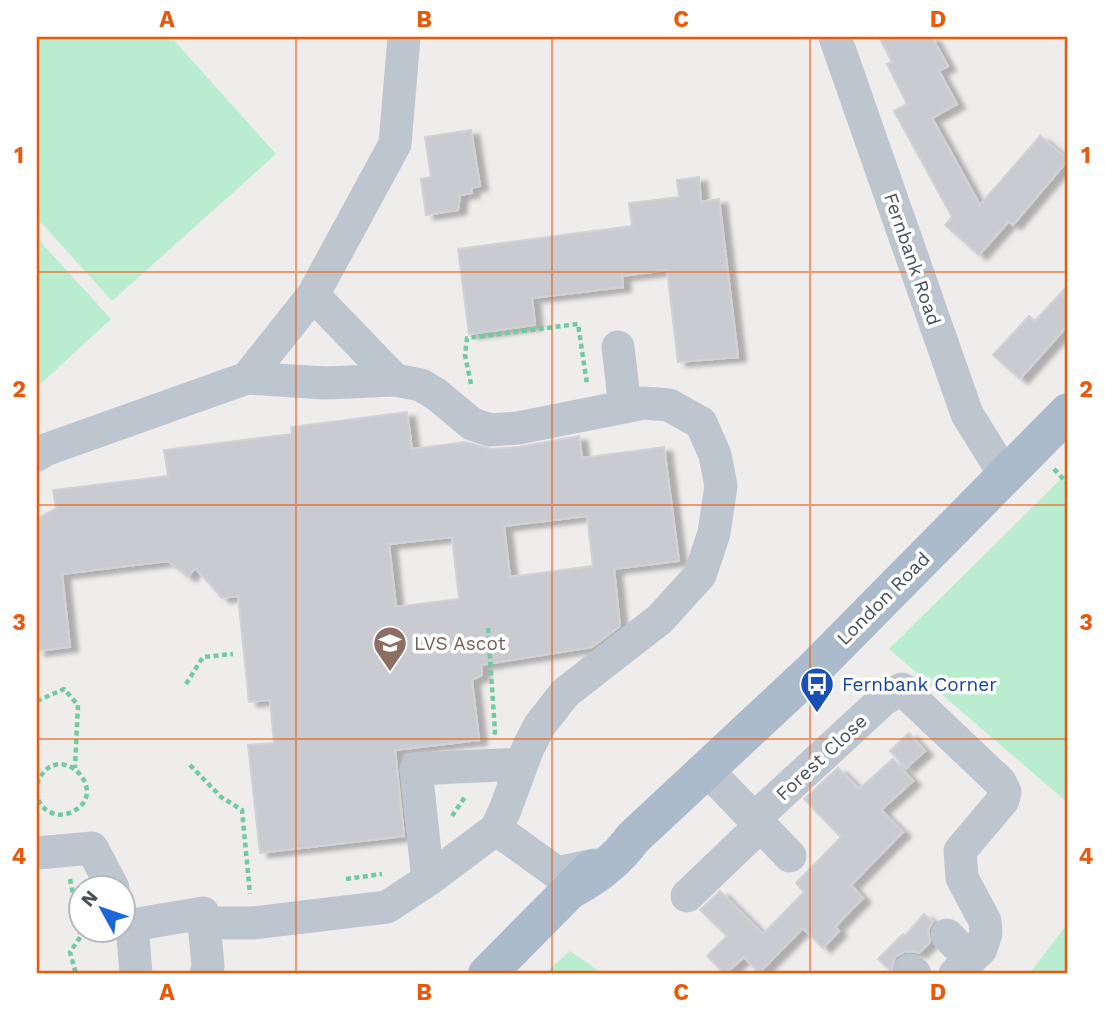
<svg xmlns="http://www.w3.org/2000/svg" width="1105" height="1011" font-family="'Work Sans',sans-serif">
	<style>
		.green { fill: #baedcf }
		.building { fill: #c9cbd1; stroke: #d0d2d8; stroke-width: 2; fill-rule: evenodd; filter: url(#shadow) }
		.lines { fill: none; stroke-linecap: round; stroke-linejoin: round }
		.path { stroke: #73caa2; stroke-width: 4.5; stroke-dasharray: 5 3.5; stroke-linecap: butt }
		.minor { stroke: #bdc6ce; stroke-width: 33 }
		.major { stroke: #acbbcb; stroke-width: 38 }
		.grid { fill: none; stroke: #e8590c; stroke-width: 2; stroke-opacity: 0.55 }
		.labels { text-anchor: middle; stroke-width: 7; stroke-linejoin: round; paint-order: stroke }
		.street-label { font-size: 19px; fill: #454f59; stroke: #fff }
		.education-label { font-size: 19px; fill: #785e54; stroke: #fff; text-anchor: start }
		.transit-label { font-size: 19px; fill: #164399; stroke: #fff; text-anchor: start }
		.neatline { fill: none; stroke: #e8590c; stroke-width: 2.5 }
		.grid-label { font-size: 23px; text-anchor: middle; font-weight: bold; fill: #e8590c }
	</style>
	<defs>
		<filter id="shadow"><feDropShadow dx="8" dy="4.5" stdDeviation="2" flood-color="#0004"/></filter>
	</defs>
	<rect width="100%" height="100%" fill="#efecec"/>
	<path class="green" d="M37,37h134l105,117 -164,147 -75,-83z
		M37,238l74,81 -74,68z
		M1068,472v331l-179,-154z
		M1068,923v51h-39z
		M570,951l33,23h-59z"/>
	<path class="building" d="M879,37h53l16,29 -9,5 18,33 -25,14 48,87 60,-69 28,24 -55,65 -4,-4 -30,34 -34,-30 7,-8 -58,-106 13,-7 -20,-40 5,-2z
		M471,130l9,56 -9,2 1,5 -12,2 -2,15 -32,5 -5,-36 10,-2 -6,-40z
		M699,177l2,25 18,-3 19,158 -60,5 -11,-92 -45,6 1,11 -91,11 3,27 -66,9 -11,-85 174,-23 -3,-23 50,-6 -2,-17z
		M1068,285v40l-48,54 -27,-24 36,-39 6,5z
		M407,412l5,37 53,-7 26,7 28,-2 60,-11 3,22 82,-11 15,114 -65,8 6,57 -28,21 -111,18 1,10 -10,5 7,60 -84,10 9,86 -144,17 -12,-108 26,-2 -4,-43 -21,2 -11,-106 -16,2 -27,-30 -7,9 -20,-16 -106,13 8,73 -33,4v-132l19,-11 -3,-18 115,-14 -4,-26 128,-16 -1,-7zM587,516l6,50 -83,11 -6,-51zM452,537l7,62 -63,8 -7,-63z
		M909,733l16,18 -19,17 -16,-17z
		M893,759l20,22 -32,29 22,22 -52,53 12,13 -28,29 4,4 -16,17 -20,-20 -44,45 -15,-16 -19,17 -18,-18 20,-20 -27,-26 20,-19 43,43 41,-42 -8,-9 45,-46 -37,-38 34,-31 21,21z
		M924,914l9,8 -5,8 2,12 -11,11 -7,-2 -8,1 -9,5 -4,14 -13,-12 25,-25 2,2z"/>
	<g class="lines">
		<path class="path" d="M471,384l-6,-29 2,-17 111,-14 9,60
			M1054,469l14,15
			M488,628l7,104 -1,3
			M186,684l17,-27 30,-3
			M37,701l27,-12 14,16 -3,63
			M190,765l31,32 21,13 8,84
			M37,784c19,-50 77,8 35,28 -7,3 -15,4 -22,0 -7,-3 -11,-9 -13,-17
			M452,816l13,-19
			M70,879l11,57 -11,16 6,22
			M346,879l36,-5"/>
		<path class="minor" d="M835,37l132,377 31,50 8,9
			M313,295l82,85
			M618,347l7,60
			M247,378l66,-83 82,-151 9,-107
			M37,455l8,-5 202,-72 78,5 70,-3 26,5 15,9 36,30 18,6 28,-2 126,-25 25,2 32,18 14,32 6,31 -7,47 -14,42 -40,44 -95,74 -25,32 -12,23 -23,62 -9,19
			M707,770l83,86
			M754,819l130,-120 18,-10 98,93 5,10 -2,8 -43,51 2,27 23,43 1,12 -5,16 -26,25
			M37,853l55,-5 21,40
			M428,880l-12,-111 106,-5
			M687,896l73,-70
			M204,923h48l135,-16 41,-27 68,-51 61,44 38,-8
			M947,935l23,24
			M910,970l5,4
			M136,974l-4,-49 71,-12 5,53 -2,8"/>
		<path class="major" d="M574,888c24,-13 43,-28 59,-50l179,-167 256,-259
			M487,974l104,-105"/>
	</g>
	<path class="grid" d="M296,37v937M552,37v937M810,37v937M37,272h1031M37,505h1031M37,739h1031"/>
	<defs>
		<g id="school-pin" transform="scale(1.75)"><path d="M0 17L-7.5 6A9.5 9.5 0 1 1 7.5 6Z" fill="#8d6e63" stroke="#fff"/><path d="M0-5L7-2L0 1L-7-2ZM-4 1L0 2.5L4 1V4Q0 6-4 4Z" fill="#fff"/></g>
		<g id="bus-pin" transform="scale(1.75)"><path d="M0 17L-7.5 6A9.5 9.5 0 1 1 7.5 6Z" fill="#1a4fb4" stroke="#fff"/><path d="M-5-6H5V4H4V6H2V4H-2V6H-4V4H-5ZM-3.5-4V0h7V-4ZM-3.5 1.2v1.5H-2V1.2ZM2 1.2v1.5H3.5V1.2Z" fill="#fff"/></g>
	</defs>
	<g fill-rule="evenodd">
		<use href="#school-pin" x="390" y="643"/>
		<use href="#bus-pin" x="817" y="684"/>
	</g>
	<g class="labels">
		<g class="street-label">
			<text transform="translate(913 259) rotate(71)" y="7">Fernbank Road</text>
			<text transform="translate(883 598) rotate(-45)" y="7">London Road</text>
			<text transform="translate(821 757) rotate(-43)" y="7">Forest Close</text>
		</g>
		<g class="education-label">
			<text x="414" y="650">LVS Ascot</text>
		</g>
		<g class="transit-label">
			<text x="842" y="691">Fernbank Corner</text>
		</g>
	</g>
	<rect width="1105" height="1011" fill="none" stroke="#ffffff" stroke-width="77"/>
	<g transform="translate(102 909) rotate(310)"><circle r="33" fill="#ffffff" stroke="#b5b9bd" stroke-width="2"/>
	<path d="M0-5L12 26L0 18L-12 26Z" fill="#1c68d9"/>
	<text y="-10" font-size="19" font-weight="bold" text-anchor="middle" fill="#454f59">N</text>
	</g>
	<rect x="38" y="38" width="1028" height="934" class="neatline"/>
	<g class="grid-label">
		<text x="167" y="27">A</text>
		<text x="424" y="27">B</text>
		<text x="681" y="27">C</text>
		<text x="938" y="27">D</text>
		<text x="19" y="163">1</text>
		<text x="1086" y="163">1</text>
		<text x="19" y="397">2</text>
		<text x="1086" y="397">2</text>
		<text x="19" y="630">3</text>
		<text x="1086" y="630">3</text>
		<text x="19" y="864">4</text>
		<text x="1086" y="864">4</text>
		<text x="167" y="1000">A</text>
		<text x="424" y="1000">B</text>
		<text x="681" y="1000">C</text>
		<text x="938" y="1000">D</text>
	</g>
</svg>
